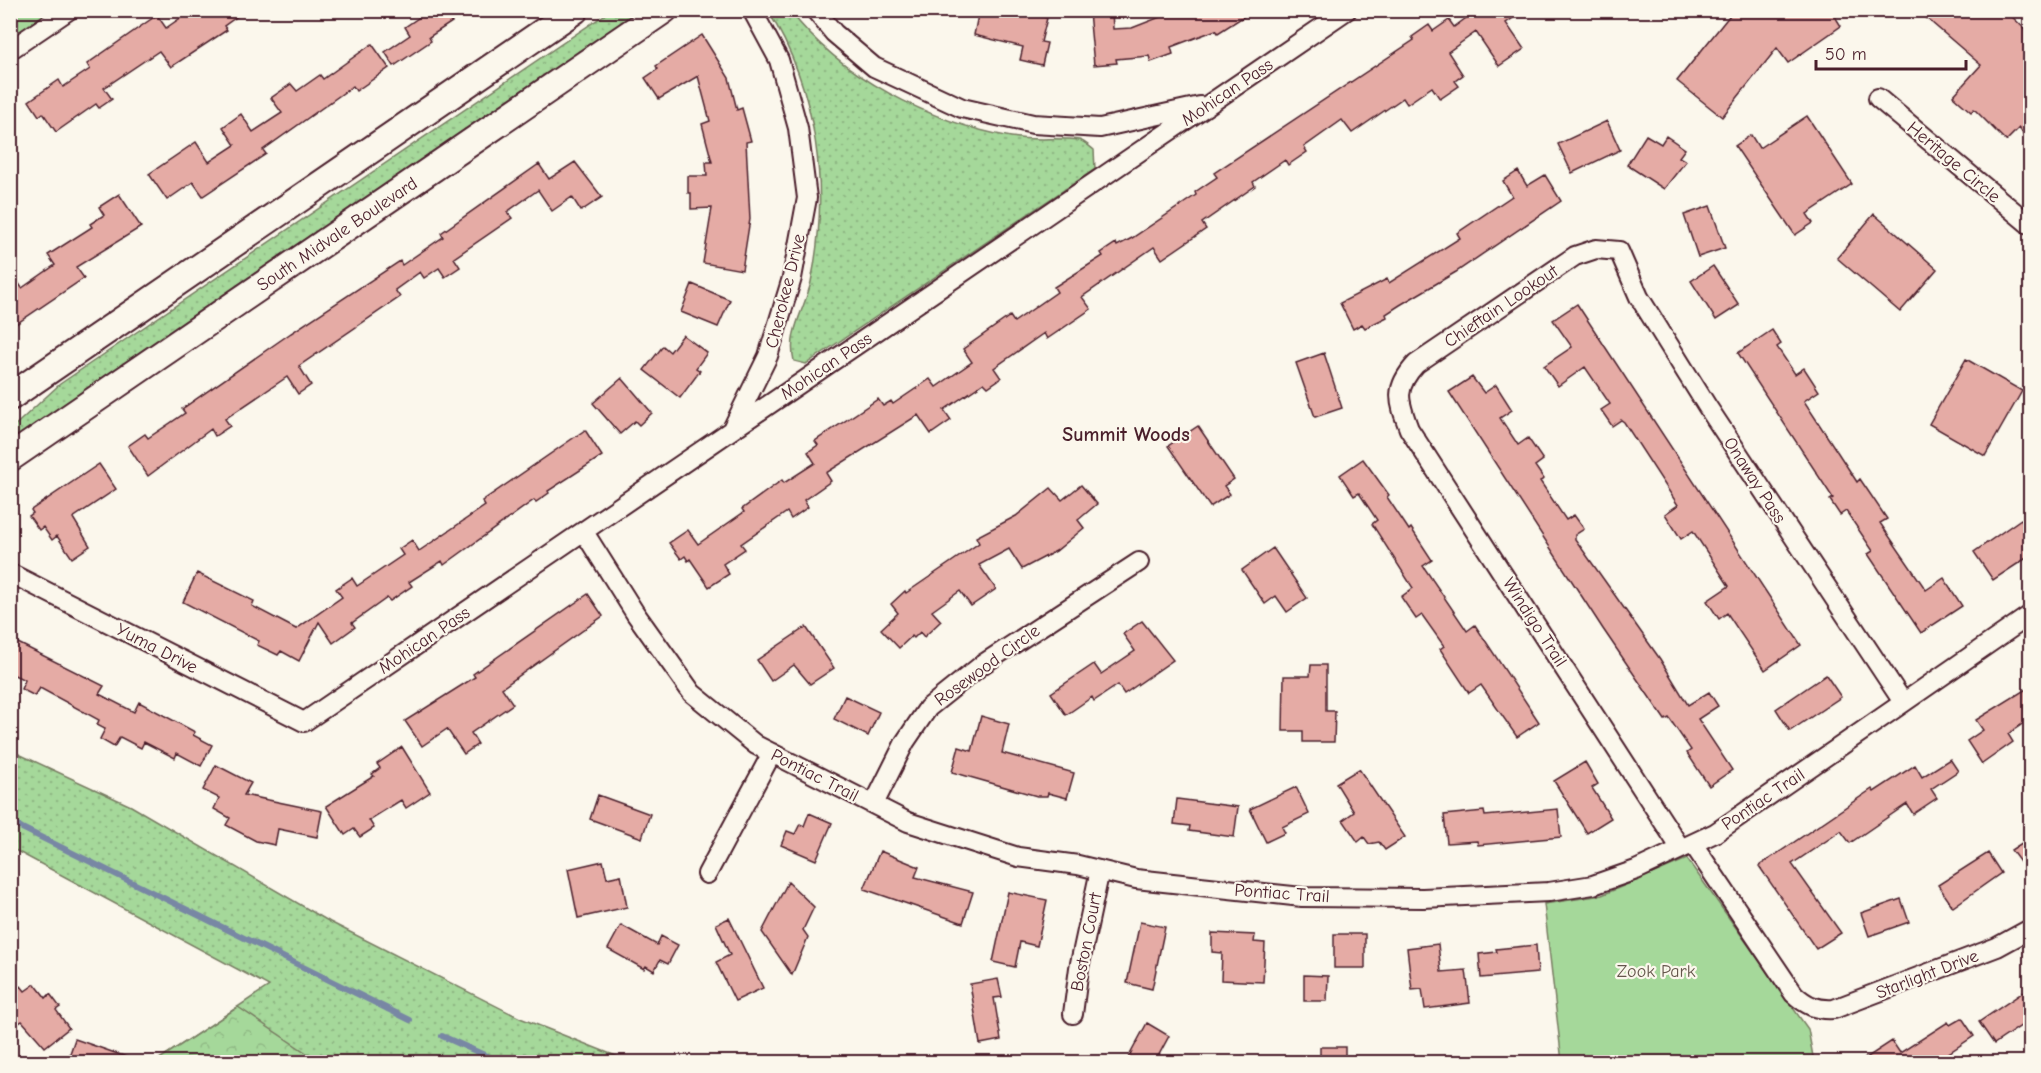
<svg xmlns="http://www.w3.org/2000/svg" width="2041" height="1073" font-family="'Comic Neue',sans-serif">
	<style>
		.grass { fill: url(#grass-dots); stroke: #787c62; stroke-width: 1.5 }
		.forest { fill: url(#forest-crowns); stroke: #787c62; stroke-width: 1.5 }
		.green { fill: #a5d89a; stroke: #787c62; stroke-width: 1.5 }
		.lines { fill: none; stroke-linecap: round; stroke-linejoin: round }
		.stream { stroke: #7887a4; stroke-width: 6 }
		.building { fill: #e5aba5; stroke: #4a1f2b; stroke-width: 1.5 }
		.minor-casing { stroke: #4a1f2b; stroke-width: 22 }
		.secondary-casing { stroke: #4a1f2b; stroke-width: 30 }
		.minor { stroke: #fbf7ec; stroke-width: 18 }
		.secondary { stroke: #fbf7ec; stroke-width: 26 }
		.labels { text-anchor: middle; stroke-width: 4.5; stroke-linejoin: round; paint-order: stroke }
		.street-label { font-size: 18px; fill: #4a1f2b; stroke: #fbf7ec }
		.park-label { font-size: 18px; fill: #65564c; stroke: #fbf7ec }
		.neighbourhood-label { font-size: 20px; font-weight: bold; fill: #4a1f2b; stroke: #fbf7ec }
	</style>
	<defs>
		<pattern id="grass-dots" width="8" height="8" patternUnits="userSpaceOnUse" patternTransform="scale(1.5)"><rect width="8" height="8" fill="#a5d89a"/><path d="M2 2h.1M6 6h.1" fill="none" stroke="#90b985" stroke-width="1.8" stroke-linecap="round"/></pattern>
		<pattern id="forest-crowns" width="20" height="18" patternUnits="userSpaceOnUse" patternTransform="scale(1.5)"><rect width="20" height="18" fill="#a5d89a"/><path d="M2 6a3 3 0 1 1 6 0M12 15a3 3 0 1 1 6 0" fill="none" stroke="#90b985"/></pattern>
	</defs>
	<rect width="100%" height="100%" fill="#fbf7ec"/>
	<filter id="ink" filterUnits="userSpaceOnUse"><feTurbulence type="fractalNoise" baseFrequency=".0167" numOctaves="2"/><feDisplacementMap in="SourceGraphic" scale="12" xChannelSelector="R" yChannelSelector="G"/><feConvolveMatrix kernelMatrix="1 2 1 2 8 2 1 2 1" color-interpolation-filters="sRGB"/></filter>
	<g filter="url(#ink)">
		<path class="grass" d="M610,11h33l-632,433v-15l49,-45z
			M768,11h22c51,66 139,111 221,126 22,4 49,0 68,3 5,1 11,7 15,10l1,19 -289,195 -12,-3c-7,-29 11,-52 17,-79 19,-91 7,-192 -43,-271z
			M10,750l121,56 199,116 190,96 111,44h-476l114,-76 -258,-138z"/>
		<path class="forest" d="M238,1007l82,55h-165z"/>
		<path class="green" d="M11,10h40l1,1 -41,27z
			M1687,859l121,170 6,33h-252l-18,-158 58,-9z"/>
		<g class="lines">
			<path class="stream" d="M10,822l400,198
				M442,1036l58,26"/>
		</g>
		<path class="building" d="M192,10h54l-22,16 3,4 -56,37 -12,-16 -55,37 8,11 -13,9 -3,-4 -40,28 -13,-19 -4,3 -10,-15 30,-21 4,7 27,-18 -3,-5 70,-49 9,13z
			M430,10h14l8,12 -23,15 2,4 -37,25 -9,-14 25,-17 -5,-8z
			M979,10h36l32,8 -6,24 6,1 -5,22 -22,-5 3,-13 -49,-12z
			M1112,10l1,19 19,-1 46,-18h76l-36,23 -2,-3 -45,17 2,7 -22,8 -2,-6 -33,3 1,4 -23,2 -5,-53z
			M1477,10h48l-19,13 18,26 -25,17 -23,-34 -28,20 15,23 -8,6 4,5 -19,13 -8,-12 -25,17 -4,-6 -51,35 -10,-13 -38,27 3,5 -19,13 -3,-5 -32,22 2,4 -53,37 4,6 -44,30 -8,-12 -72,50 9,12 -44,30 -3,-6 -50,35 7,10 -13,9 -4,-4 -40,27 7,10 -20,14 -13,-19 -92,58 5,8 -27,19 4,7 -17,12 -4,-7 -46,32 4,5 -22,15 6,10 -20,13 -19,-28 -2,2 -3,-5 -4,3 -12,-16 19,-13 10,14 46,-32 -2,-3 40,-29 2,3 31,-20 -7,-11 10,-7 -3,-4 63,-42 5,7 8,-5 2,3 37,-25 6,8 36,-25 -9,-13 47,-33 4,6 43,-30 -3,-5 49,-31 -2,-3 15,-10 1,3 15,-8 64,-43 -1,-3 22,-15 -3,-4 200,-133 -2,-3 17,-12 4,6 16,-11 5,7z
			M1734,10h97l10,16 -53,37 -11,-15 -55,69 -45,-36z
			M1917,10h88l26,25v110l-12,-17 -13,13 -32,-32 -3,3 -18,-16 28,-31z
			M702,35l27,43 8,32 5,-2 9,33 -5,1 4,77 -8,51 -39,-7 9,-55 -21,1v-16h-3v-17h19l-1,-14h6l-10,-38 8,-3 -12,-45 -39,23 -14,-21 13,-9 -2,-3z
			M372,44l17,24 -33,23 -3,-5 -90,64 3,4 -63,42 -10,-14 -26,18 -18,-26 47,-32 13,20 26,-17 -12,-18 18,-13 12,18 29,-19 -11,-15 20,-14 6,7 23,-16 3,4z
			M1807,116l45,68 -45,30 6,9 -18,12 -60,-89 16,-11 8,13z
			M1607,121l13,29 -48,23 -14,-29z
			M1646,135l15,9 5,-8 19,13 -6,8 7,4 -22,28 -37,-24z
			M575,162l27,35 -21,14 -9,-14 -20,14 -14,-21 -31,22 5,6 -58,40 6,9 -15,10 -6,-9 -15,10 -4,-6 -25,18 5,7 -101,69 12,19 -13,9 -11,-17 -62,42 5,7 -15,10 -4,-7 -63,47 -20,-30 17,-12 3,4 37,-25 -3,-4 109,-76 109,-72 2,4 41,-28 -2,-4 98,-69 10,15z
			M1518,171l9,15 18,-11 16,26 -105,71 -56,33 -14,9 1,3 -22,11 -3,-4 -9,5 -13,-26 47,-24 2,4 71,-45 -3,-5 55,-37 -9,-15z
			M119,194l22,33 -65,40 8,11 -74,50v-57l12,17 33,-23 -7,-10 44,-28 -2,-3 14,-9 -5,-8z
			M1710,206l15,42 -27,9 -14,-42z
			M1874,214l63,55 -37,43 -63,-54z
			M1713,266l26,39 -23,15 -25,-39z
			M692,284l38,16 -12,27 -37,-15z
			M1577,304l224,341 -36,25 -38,-57 -8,6 -12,-18 22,-15 -36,-55 -12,8 -16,-25 13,-9 -54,-83 -3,-2 -9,6 -11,-16 9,-6 -25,-37 -27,19 -14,-20 28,-19 -19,-27z
			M1772,330l9,14 -4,3 18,27 9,-6 15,23 -15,10 53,81 3,-3 27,40 -7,4 46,67 18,-12 18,28 -41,27 -53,-79 5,-3 -27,-40 -6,4 -10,-15 3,-2 -95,-145z
			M683,335l24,18 -11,15 4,3 -20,27 -36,-28 19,-24 7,6z
			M1324,353l18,55 -27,9 -19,-54z
			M1966,359l56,32 -37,65 -56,-32z
			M1472,377l12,16 12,-8 16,25 -12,8 18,27 10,-7 15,22 -8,6 9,13 -4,2 26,39 8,-5 10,14 -9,6v4l85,120 28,46 21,-13 9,14 -20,13 34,51 -23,16 -22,-33 4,-3 -22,-32 -4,2 -62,-91 -154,-237z
			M622,378l30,35 -13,12 -4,-4 -15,13 -27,-31z
			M1198,426l36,53 -10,7 6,8 -20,13 -42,-61z
			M585,430l17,26 -54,35 1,2 -13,9 -2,-2 -90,65 -2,-4 -33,21 3,4 -22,15 -3,-3 -35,25 3,4 -22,16 -14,-21 -20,39 -18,-10 -3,4 -21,-10 2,-4 -76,-39 14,-29 57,28 -2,5 44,23 46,-32 -6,-8 16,-11 5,8 46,-31 -4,-6 13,-9 7,11 66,-45 -3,-5z
			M1363,459l26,36 -2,2 22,33 2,-2 21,32 -9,6 44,65 8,-6 64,97 -22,15 -36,-52 -12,8 -29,-44 4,-3 -22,-31 -6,4 -15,-22 12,-9 -41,-64 5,-4 -18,-27 -5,3 -14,-21z
			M99,464l17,25 -43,29 17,28 -18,12 -15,-22 -5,4 -9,-13 -4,3 -10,-14 4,-3 -2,-3z
			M1081,485l16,19 -19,16 6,8 -28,23 -34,18 -13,-20 -30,16 17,24 -25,17 -11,-15 -28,20 9,10 -17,16 -4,-5 -6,6 -2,-2 -13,12 -18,-19 17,-16 -7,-9 14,-13 1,2 73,-50 -3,-6 40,-21 35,-28 11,12z
			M2021,519l10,14v22l-38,25 -19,-28z
			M1273,548l34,50 -20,14 -11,-16 -11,8 -23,-34z
			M588,594l15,22 -101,72 11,16 -42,29 7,11 -14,10 -17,-25 -25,17 -17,-25 70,-44 -2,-3z
			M1142,621l31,39 -49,34 -6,-9 -24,16 -2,-4 -26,18 -15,-22 43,-29 7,10 34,-23 -12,-17z
			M806,627l28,41 -24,16 -16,-19 -23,16 -14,-21z
			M10,639l94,47 -5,8 35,18 5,-10 56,30 -2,3 19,10 -11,21 -24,-13 -2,5 -31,-16 -3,6 -21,-11 -6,10 -14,-8 5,-10 -8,-4 2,-5 -59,-32 -5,8 -14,-7 4,-9 -15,-7z
			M1311,665h15v46h9l-1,31h-31v-11h-20l1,-55h26z
			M1826,675l15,22 -51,34 -14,-22z
			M2031,686v32l-23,16 5,8 -31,22 -15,-23 16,-11 -7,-10z
			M845,696l34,16 -11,24 -34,-17z
			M981,716l28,8 -7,29 72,20 -7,25 -19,-5 -1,3h-10l-85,-24 7,-25 13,4z
			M402,747l28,45 -24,16 -5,-8 -32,20 5,8 -14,9 -6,-8 -9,6 -19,-29 48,-30 -2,-2 8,-6 -3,-4z
			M1950,759l8,12 -27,18 6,9 -24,16 -6,-10 -57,39 -9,-12 -49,33 49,69 -25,16 -57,-83 113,-77 2,3 41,-27 7,12z
			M1585,762l13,22 -6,4 19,30 -24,15 -33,-52z
			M216,765l35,18 -7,12 78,16 -5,26 -39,-8 -3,16 -19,-4 -30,-16 4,-7 -16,-9 5,-11 -16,-8z
			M1359,769l46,68 -20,13 -6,-8 -10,2 -5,-7 -6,5 -15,-22 11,-8 -18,-29z
			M1296,787l13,27 -27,13 3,6 -19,9 -16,-33z
			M598,795l52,19 -8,24 -52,-19z
			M1177,799l61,8 -4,30 -45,-6 1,-5 -16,-2z
			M1558,809l3,28 -83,8 -1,-4 -30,2 -3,-28 40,-4 1,5z
			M809,813l23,10 -16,37 -35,-15 6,-14 8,3 5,-10 4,2z
			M2031,837v40l-20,-27z
			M880,851l39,16 -4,10 58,15 -10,31 -99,-34z
			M1988,853l13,20 -48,34 -15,-22z
			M603,861l4,17 14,-3 6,32 -49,11 -10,-49z
			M788,882l26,25 -11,23 5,7 -16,38 -30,-43z
			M1008,892l39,8 -10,46 -17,-4 -5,25 -22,-5z
			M1901,899l8,23 -40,14 -8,-23z
			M729,918l34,70 -28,13 -19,-39 14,-7 -14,-31z
			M1140,922l25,5 -13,62 -25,-6z
			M621,925l36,20 4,-9 17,9 -10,19 -8,-4 -6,11 -8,-5 -2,3 -36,-20z
			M1212,933l43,2 -1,7 11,1 -2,39 -42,-2 1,-27 -10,-1z
			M1334,934h31v34h-31z
			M1438,944l3,28 25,-2 4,33 -45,6 -3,-20 -10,1 -5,-42z
			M1536,945l2,28 -57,5 -2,-24 18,-2 -1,-3z
			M1304,975l24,1 -1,25h-23z
			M998,979l4,18 -8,1 7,42 -21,4 -10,-60z
			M35,984l11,14 4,-4 10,13 -4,3 13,18 -24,19 -23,-26 -12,8v-35l11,-8 4,5z
			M2031,987v32l-37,25 -15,-22z
			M1962,1018l12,18 -39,26h-75l32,-21 8,12 48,-31 2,3z
			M1147,1023l22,13 -14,26h-29z
			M75,1039l60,21 -1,2h-67z
			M1320,1047h25v15h-25z"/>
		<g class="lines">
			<g class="minor-casing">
				<path id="minor" d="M815,10l19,23 40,34 88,41 71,16 67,4 100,-22
					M10,50l59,-40
					M1878,98l152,127
					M732,429l36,-73 24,-78 15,-80 -9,-70 -19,-68 -27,-50
					M584,532l51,81 57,80 64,52 152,77 110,35 60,8 58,14 166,18 121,1 126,-6 44,-7 43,-15 79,-37 315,-218
					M10,573l294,149 1043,-712
					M874,804l31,-62 23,-34 55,-44 156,-102
					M1693,844l101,150c13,12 23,16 40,15l163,-62 33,-18
					M1681,849l-272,-420c-11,-29 -15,-41 7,-65l159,-108 21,-7 23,2 20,46 68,109 196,296
					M707,874l65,-121
					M1073,1014l6,-46 21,-98"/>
			</g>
			<g class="secondary-casing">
				<path id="secondary" d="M10,397l565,-387
					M10,458l654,-448"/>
			</g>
			<use href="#minor" class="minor"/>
			<use href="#secondary" class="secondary"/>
		</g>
	</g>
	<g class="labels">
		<g class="street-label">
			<text transform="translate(1227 92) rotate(-34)" y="6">Mohican Pass</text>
			<text transform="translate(1954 162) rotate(40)" y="6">Heritage Circle</text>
			<text transform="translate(337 234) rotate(-34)" y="6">South Midvale Boulevard</text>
			<text transform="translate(785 291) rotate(-76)" y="6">Cherokee Drive</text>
			<text transform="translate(1501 306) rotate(-34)" y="6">Chieftain Lookout</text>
			<text transform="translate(826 366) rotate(-34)" y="6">Mohican Pass</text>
			<text transform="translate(1755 480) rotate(57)" y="6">Onaway Pass</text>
			<text transform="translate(1535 622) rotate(57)" y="6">Windigo Trail</text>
			<text transform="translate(424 640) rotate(-34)" y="6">Mohican Pass</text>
			<text transform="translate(157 648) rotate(27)" y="6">Yuma Drive</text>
			<text transform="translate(987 665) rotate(-36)" y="6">Rosewood Circle</text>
			<text transform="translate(815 775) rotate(27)" y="6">Pontiac Trail</text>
			<text transform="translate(1763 799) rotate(-34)" y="6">Pontiac Trail</text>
			<text transform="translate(1282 893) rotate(4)" y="6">Pontiac Trail</text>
			<text transform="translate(1086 942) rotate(-79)" y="6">Boston Court</text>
			<text transform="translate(1927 974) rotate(-21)" y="6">Starlight Drive</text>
		</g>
		<g class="park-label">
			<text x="1656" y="977">Zook Park</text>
		</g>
		<g class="neighbourhood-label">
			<text x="1126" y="441">Summit Woods</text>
		</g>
	</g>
	<rect width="2041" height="1073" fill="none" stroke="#fbf7ec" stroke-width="36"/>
	<rect x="18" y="18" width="2005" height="1037" fill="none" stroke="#4a1f2b" stroke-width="2" filter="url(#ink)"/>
	<path d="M1816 60v9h150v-9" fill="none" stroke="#4a1f2b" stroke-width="3"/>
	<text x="1825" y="60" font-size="18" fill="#4a1f2b" stroke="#fbf7ec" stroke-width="4.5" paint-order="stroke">50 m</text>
</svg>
